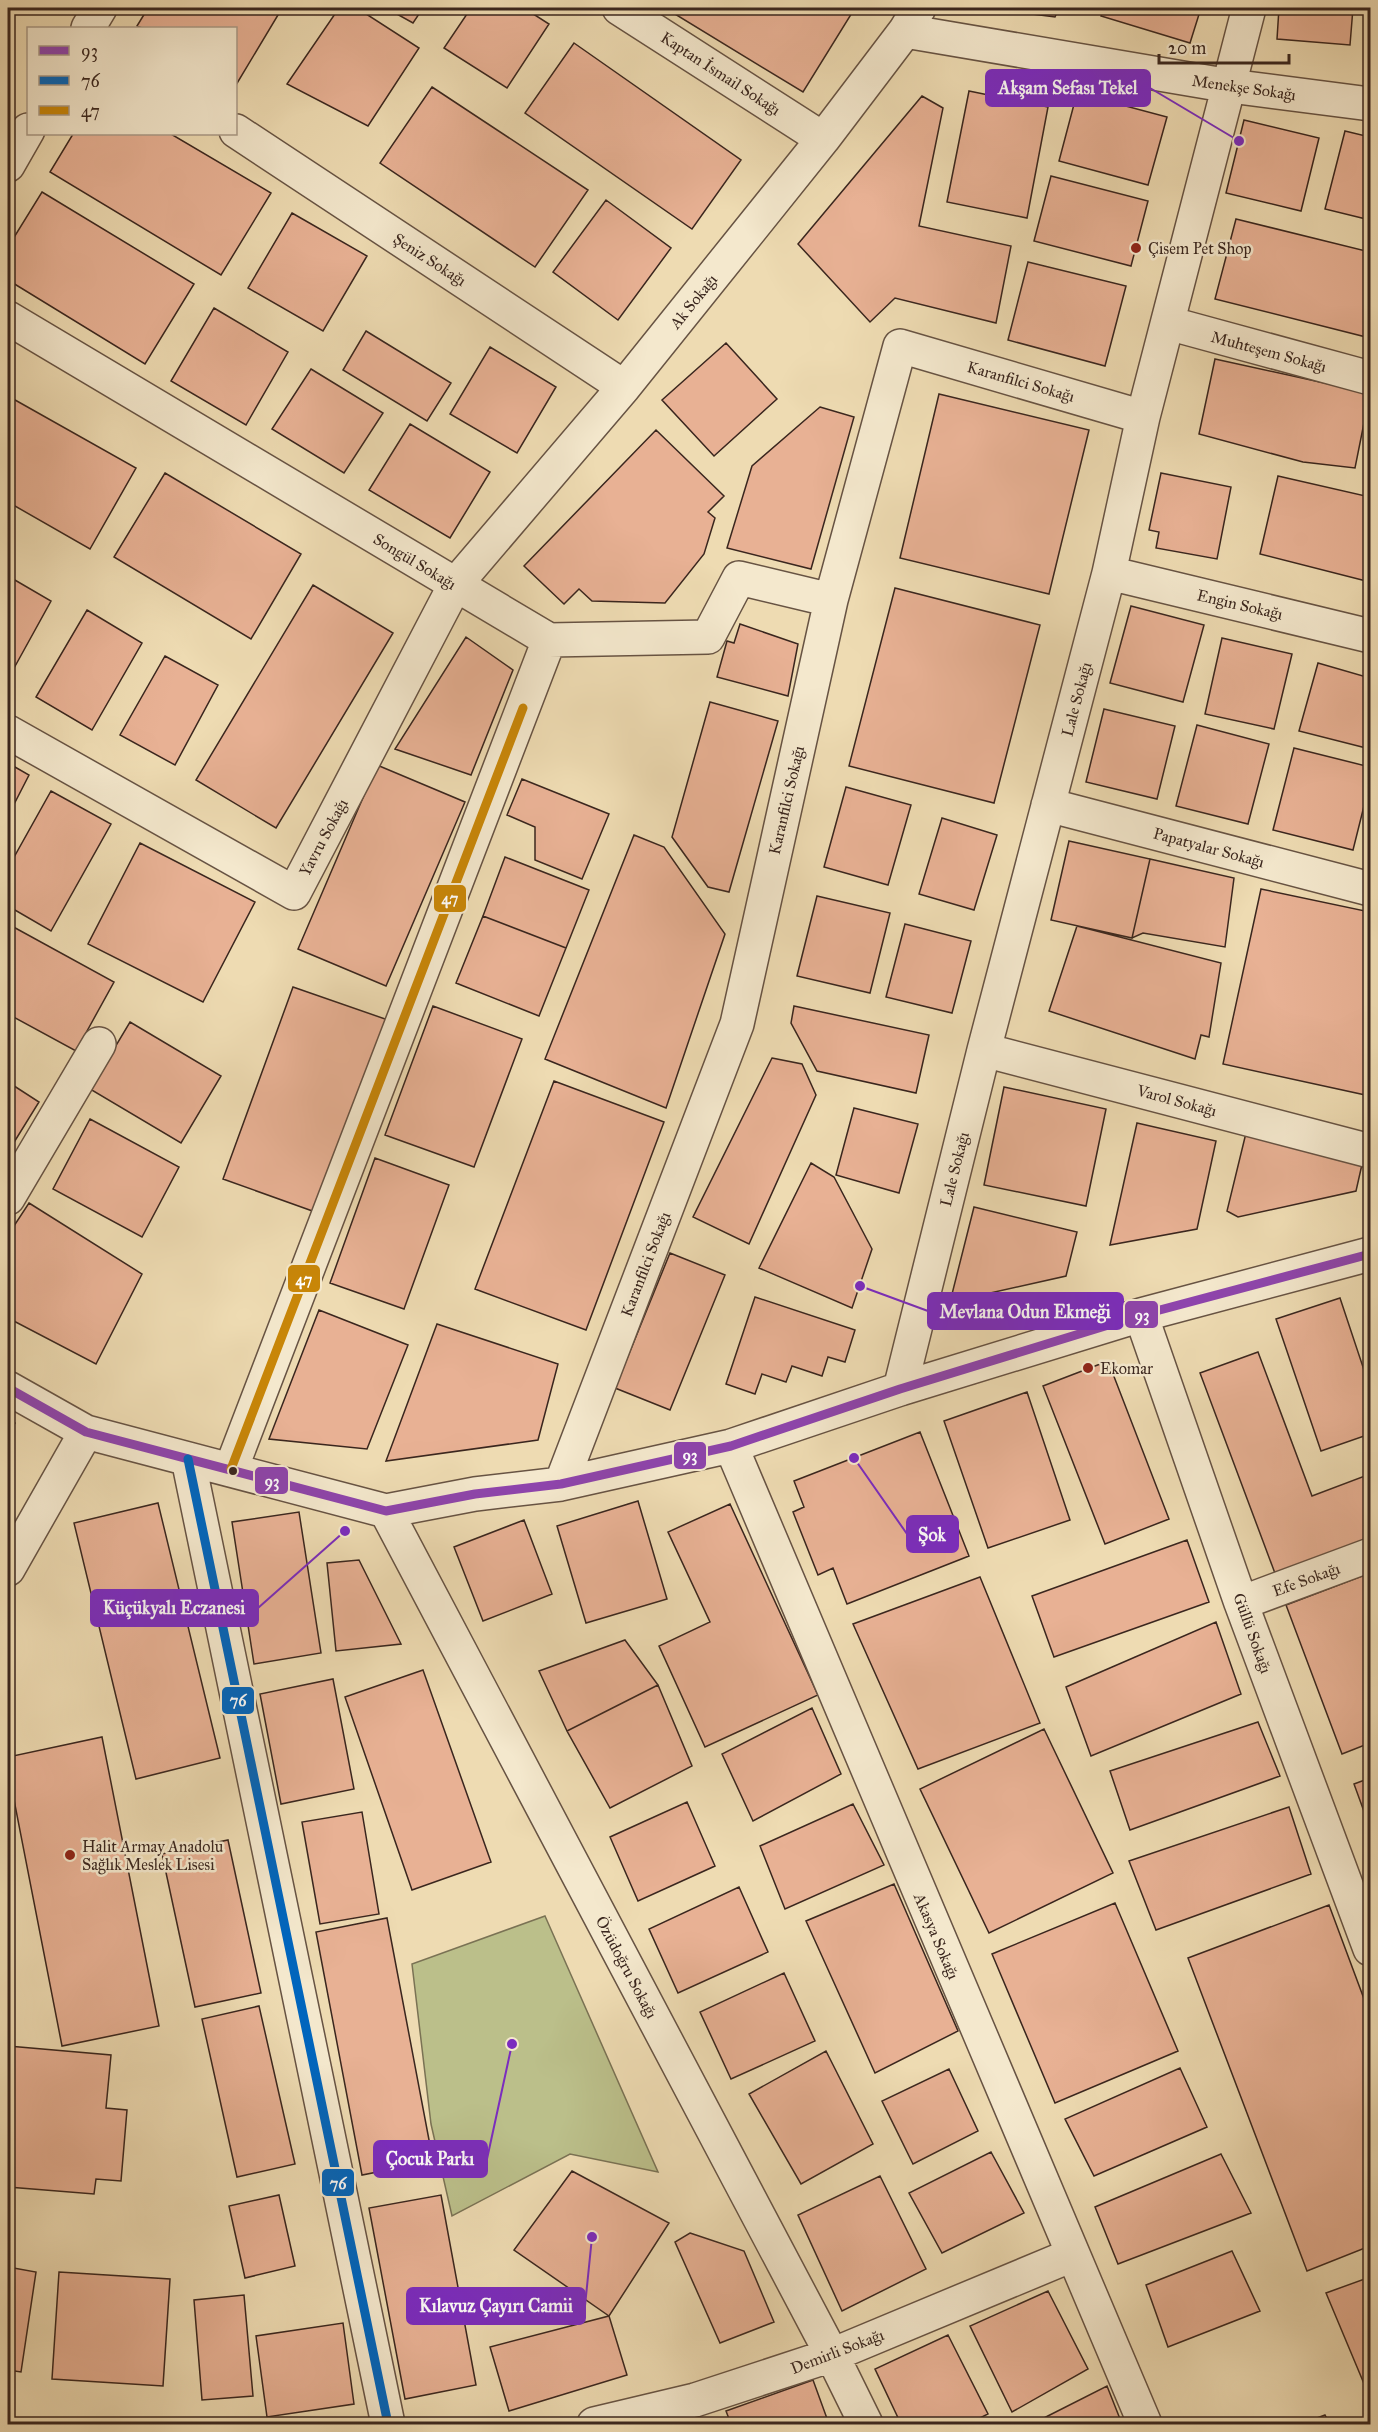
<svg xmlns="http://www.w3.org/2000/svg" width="1378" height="2432" font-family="'IM FELL Great Primer',serif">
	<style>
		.green { fill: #bbbf8a; stroke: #7a7254; stroke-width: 1.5 }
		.building { fill: #e8b194; stroke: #3a261e; stroke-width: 1.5 }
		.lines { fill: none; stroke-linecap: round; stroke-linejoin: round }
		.minor-casing { stroke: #675343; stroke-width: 36 }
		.minor { stroke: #f4e8cd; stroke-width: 33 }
		.bus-1-casing { stroke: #f4e8cd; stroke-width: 14 }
		.bus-2-casing { stroke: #f4e8cd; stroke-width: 14 }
		.bus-3-casing { stroke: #f4e8cd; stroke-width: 14 }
		.bus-1 { stroke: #8e44ad; stroke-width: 9 }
		.bus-2 { stroke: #0065bd; stroke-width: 9 }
		.bus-3 { stroke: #c88608; stroke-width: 9 }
		.poi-dot { fill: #8f2418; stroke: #f4e8cd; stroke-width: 2 }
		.bus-dot { fill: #3a261e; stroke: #f4e8cd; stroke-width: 2 }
		.labels { text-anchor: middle; stroke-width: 5; stroke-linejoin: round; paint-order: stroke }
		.street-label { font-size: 16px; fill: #3a261e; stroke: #f4e8cd }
		.poi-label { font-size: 16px; fill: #3a261e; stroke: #f4e8cd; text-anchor: start }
		.leader { fill: none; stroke: #7b2cbf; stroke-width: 2 }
		.callout-dot { fill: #7b2cbf; stroke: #f4e8cd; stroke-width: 2 }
		.callout { fill: #7b2cbf; stroke: #7b2cbf; stroke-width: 2 }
		.callout-label { font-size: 18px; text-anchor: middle; font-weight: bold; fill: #fff }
		.line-badge { stroke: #f4e8cd; stroke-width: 2 }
		.badge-label { font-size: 16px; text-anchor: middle; font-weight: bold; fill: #fff }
	</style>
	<rect width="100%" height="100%" fill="#eedbb2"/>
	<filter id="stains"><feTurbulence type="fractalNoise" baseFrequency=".00333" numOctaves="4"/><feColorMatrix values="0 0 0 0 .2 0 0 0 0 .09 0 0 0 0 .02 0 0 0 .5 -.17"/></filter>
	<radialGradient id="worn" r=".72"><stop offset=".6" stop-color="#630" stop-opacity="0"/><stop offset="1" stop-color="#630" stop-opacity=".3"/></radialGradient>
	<path class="green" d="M545,1916l113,256 -88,-18 -118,62 -21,-92 -19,-160z"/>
	<path class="building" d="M148,8h117l13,7 -42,70v-57h-94l-5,-2z
		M339,8h18l62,40 -51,78 -81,-42z
		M386,8h37l-10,15z
		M471,8h53l25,16 -42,64 -63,-40z
		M665,8h190l-52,84z
		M985,8h74l-4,9z
		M1103,8h98l-11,35 -89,-27z
		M1279,8h74l-3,37 -73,-6z
		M574,43l167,117 -49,69 -167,-116z
		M432,87l156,103 -53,77 -155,-104z
		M969,91l79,16 -21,111 -80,-16z
		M1077,93l90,24 -19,68 -89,-24z
		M922,96l21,12 -24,118 92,20 -15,77 -101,-25 -25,24 -72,-78z
		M1244,120l75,18 -18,73 -75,-18z
		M1345,131l25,6v83l-45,-11z
		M73,134h98l100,59 -50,82 -171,-103z
		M1051,176l97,25 -17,65 -97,-25z
		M42,192l152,92 -49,80 -137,-84v-33z
		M606,200l65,48 -53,72 -65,-48z
		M292,213l75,43 -44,75 -75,-43z
		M1236,219l134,33v65l-4,20 -151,-38z
		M1028,262l98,24 -21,80 -97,-26z
		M214,308l74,44 -42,73 -75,-44z
		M366,331l85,52 -24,38 -84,-51z
		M726,343l51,56 -63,57 -52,-56z
		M490,347l66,40 -39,66 -67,-39z
		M1215,359l155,34 -15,75 -52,-6 -104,-28z
		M311,369l72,44 -39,60 -72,-44z
		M939,394l150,36 -40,164 -149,-36z
		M8,396l128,72 -46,81 -82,-47z
		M820,407l34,10 -43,152 -84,-21 25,-82z
		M410,424l80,48 -40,66 -81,-48z
		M656,430l68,66 -16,16 7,6 -11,36 -39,49 -73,-2 -13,-12 -15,15 -40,-38z
		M165,473l136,81 -50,85 -137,-82z
		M1161,473l70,14 -14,72 -61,-11 3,-16 -10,-2z
		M1278,476l92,21v85l-110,-28z
		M8,576l43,25 -43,78z
		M313,585l80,48 -117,195 -80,-48z
		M895,588l145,37 -46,178 -145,-37z
		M1131,606l73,19 -21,77 -73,-19z
		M87,610l55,33 -50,87 -56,-33z
		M740,624l58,20 -10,52 -71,-19 10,-36 7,2z
		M466,637l47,33 -42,105 -76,-26z
		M1222,638l70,16 -18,75 -69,-15z
		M165,656l53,29 -43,80 -55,-30z
		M1318,663l52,15v71l-71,-18z
		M710,702l68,19 -49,171 -21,-5 -36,-50z
		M1104,709l71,17 -18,73 -71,-17z
		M1197,725l72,19 -21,80 -72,-18z
		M1294,748l76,19v15l-17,68 -80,-20z
		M8,763l21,12 -21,41z
		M377,765l88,37 -79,184 -88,-37z
		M522,779l87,35 -27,65 -47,-19v-33l-28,-12z
		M846,787l65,18 -23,80 -64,-18z
		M51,791l60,33 -60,107 -43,-25v-38z
		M942,818l55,17 -23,75 -55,-16z
		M634,835l30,12 61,87 -59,174 -121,-49z
		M1069,841l81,18 -18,79 -81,-18z
		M140,843l115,59 -52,100 -115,-58z
		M505,857l84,33 -23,58 -83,-32z
		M1150,859l84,19 -9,69 -82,-14 -11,5z
		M1261,889l109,23v184l-147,-32z
		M817,896l73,17 -20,80 -73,-17z
		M483,916l83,32 -27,68 -83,-33z
		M8,924l106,58 -38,69 -68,-37z
		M905,924l66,17 -19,72 -66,-16z
		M1077,926l144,37 -12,74 -8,-2 -6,24 -146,-48z
		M293,987l95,33 -70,193 -95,-34z
		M433,1006l89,33 -48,128 -89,-32z
		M794,1006l135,29 -13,58 -99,-22 -26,-48z
		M130,1022l91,54 -40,67 -91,-54z
		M772,1058l30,6 14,31 -67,149 -56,-27z
		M554,1081l110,41 -78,208 -111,-41z
		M8,1082l31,20 -31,50z
		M1004,1087l102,22 -20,97 -102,-21z
		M854,1108l64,16 -19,69 -63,-18z
		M90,1119l89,48 -37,70 -89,-48z
		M1137,1123l79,18 -19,88 -87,16z
		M1246,1133l117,27 -7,31 -118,26 -11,-6z
		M375,1158l74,27 -45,124 -74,-26z
		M811,1163l23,14 38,72 -20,59 -93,-40z
		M29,1203l113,71 -46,90 -88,-46v-83z
		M974,1207l103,25 -11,44 -116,26z
		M670,1253l55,22 -55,135 -55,-22z
		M755,1297l100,33 -10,32 -17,-5 -6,19 -30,-10 -6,16 -24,-8 -7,20 -29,-10z
		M1340,1298l30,90v46l-49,17 -45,-132z
		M319,1310l89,35 -41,104 -98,-10z
		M437,1324l121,40 -20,76 -152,21z
		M1258,1352l54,144 58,-22v66l-94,36 -76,-203z
		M1108,1361l61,158 -64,25 -62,-158z
		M1027,1392l43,128 -82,28 -44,-127z
		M8,1419l7,4 -7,14z
		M920,1432l49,124 -122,48 -14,-36 -15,7 -25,-63 11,-5 -10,-26z
		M638,1501l29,98 -81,24 -29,-97z
		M158,1503l62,255 -84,21 -62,-256z
		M730,1504l88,191 -113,52 -46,-101 51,-24 -42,-90z
		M299,1512l22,141 -67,11 -22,-142z
		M524,1520l28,74 -69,27 -29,-74z
		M1187,1540l22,62 -155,55 -22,-61z
		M359,1560l42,84 -65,7 -9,-88z
		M1370,1573v170l-28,11 -56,-149z
		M980,1577l60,146 -122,46 -65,-145z
		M1216,1622l25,72 -150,62 -25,-69z
		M625,1640l33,45 -91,46 -28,-60z
		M423,1670l68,192 -79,28 -67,-193z
		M333,1679l21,110 -73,15 -21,-110z
		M658,1685l34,81 -82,42 -43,-77z
		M812,1708l29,66 -88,47 -31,-67z
		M1258,1722l22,54 -150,54 -20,-59z
		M1044,1729l69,144 -124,60 -69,-144z
		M102,1737l57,289 -97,20 -54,-277v-12z
		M1370,1778v50l-16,-44z
		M687,1802l28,64 -77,35 -28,-64z
		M853,1804l31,61 -99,44 -25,-63z
		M1289,1807l22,67 -155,56 -27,-69z
		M362,1812l17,102 -59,10 -18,-102z
		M228,1840l33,153 -66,14 -33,-153z
		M894,1884l64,147 -83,42 -69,-152z
		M739,1887l29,65 -90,41 -29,-64z
		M1115,1903l63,148 -123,52 -63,-149z
		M1329,1905l41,110v231l-63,25 -119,-313z
		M387,1918l46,243 -71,14 -46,-243z
		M784,1973l31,68 -84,38 -31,-67z
		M259,2006l36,158 -58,13 -35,-158z
		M8,2046l103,9 -5,53 21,2 -6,71 -25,-2 -2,15 -86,-7z
		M826,2051l47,93 -72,40 -52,-90z
		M1180,2068l27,59 -113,49 -29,-57z
		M949,2069l29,62 -65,33 -31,-63z
		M991,2152l33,61 -82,40 -33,-60z
		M1221,2154l30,59 -133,51 -23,-57z
		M572,2171l97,52 -60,93 -95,-66z
		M880,2176l46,93 -84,42 -44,-96z
		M279,2195l16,71 -50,12 -16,-72z
		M441,2195l35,190 -71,14 -36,-191z
		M690,2233l54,18 30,71 -54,21 -45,-101z
		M1232,2251l28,60 -92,36 -22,-62z
		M8,2267l28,5 -15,100 -13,-2z
		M59,2272l111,7 -7,107 -111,-7z
		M1370,2277v121l-44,-105z
		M1048,2291l40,78 -76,43 -42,-86z
		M244,2295l9,101 -51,4 -8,-100z
		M609,2316l18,59 -118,36 -19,-64z
		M343,2323l11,81 -87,13 -11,-81z
		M948,2335l40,79 -20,10h-67l-26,-55z
		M813,2380l16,44h-98l-5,-13z
		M1107,2386l15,38h-90z
		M1325,2415l5,9h-29z"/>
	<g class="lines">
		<g class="minor-casing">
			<path id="minor" d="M619,8l204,131
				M88,28l12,-20
				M905,31l325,55 140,18
				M236,131l388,256
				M8,165l20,-35
				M8,318l541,322 159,-3 31,-59 92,22
				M1168,323l202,55
				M1109,573l261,63
				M8,732l286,161 161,-308 169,-198 199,-248 82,-108 14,-23
				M1048,805l322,84
				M984,1050l386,101
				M8,1198l91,-154
				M1141,1315l100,288 129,346
				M8,1388l78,44 300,79 89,-17 86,-10 170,-38 169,-57 241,-74 229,-61
				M900,1389l84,-339 125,-477 34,-156 106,-409
				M731,1446l414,978
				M188,1459l200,965
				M231,1469l318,-829
				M561,1484l176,-460 94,-424 69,-254 243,71
				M386,1511l446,844 34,69
				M8,1569l78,-137
				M1241,1603l129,-48
				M594,2424l101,-24 137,-45 240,-100"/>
		</g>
		<use href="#minor" class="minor"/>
		<g class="bus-1-casing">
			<path id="bus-1" d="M8,1388l78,44 300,79 89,-17 86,-10 170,-38 169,-57 241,-74 229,-61"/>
		</g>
		<g class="bus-2-casing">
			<path id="bus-2" d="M188,1459l200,965"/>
		</g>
		<g class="bus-3-casing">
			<path id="bus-3" d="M231,1469l292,-761"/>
		</g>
		<use href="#bus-1" class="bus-1"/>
		<use href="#bus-2" class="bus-2"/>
		<use href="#bus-3" class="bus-3"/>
	</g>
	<g class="poi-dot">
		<circle cx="1136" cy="248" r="6"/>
		<circle cx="1088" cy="1368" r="6"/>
		<circle cx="70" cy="1855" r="6"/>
	</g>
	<circle class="bus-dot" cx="233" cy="1471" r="5"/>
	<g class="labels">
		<g class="street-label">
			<text transform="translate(721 73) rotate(33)" y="6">Kaptan İsmail Sokağı</text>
			<text transform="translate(1244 87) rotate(8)" y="6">Menekşe Sokağı</text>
			<text transform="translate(430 259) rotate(33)" y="6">Şeniz Sokağı</text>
			<text transform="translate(693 301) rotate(-51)" y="6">Ak Sokağı</text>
			<text transform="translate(1269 351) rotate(15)" y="6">Muhteşem Sokağı</text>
			<text transform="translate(1021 381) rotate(16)" y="6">Karanfilci Sokağı</text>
			<text transform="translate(415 561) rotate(31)" y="6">Songül Sokağı</text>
			<text transform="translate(1240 604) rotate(13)" y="6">Engin Sokağı</text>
			<text transform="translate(1076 699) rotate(-75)" y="6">Lale Sokağı</text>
			<text transform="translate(786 800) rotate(-77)" y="6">Karanfilci Sokağı</text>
			<text transform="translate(323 837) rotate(-62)" y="6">Yavru Sokağı</text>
			<text transform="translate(1209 847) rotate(15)" y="6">Papatyalar Sokağı</text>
			<text transform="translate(1177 1100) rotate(15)" y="6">Varol Sokağı</text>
			<text transform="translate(954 1169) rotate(-76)" y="6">Lale Sokağı</text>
			<text transform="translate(645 1264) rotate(-69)" y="6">Karanfilci Sokağı</text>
			<text transform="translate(1306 1579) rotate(-20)" y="6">Efe Sokağı</text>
			<text transform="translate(1253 1633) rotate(70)" y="6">Güllü Sokağı</text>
			<text transform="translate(937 1936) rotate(67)" y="6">Akasya Sokağı</text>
			<text transform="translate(627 1967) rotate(62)" y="6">Özüdoğru Sokağı</text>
			<text transform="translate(837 2351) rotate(-21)" y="6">Demirli Sokağı</text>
		</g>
		<g class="poi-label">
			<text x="1148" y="254">Çisem Pet Shop</text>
			<text x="1100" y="1374">Ekomar</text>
			<text x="82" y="1852">Halit Armay Anadolu<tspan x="82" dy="18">Sağlık Meslek Lisesi</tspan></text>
		</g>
	</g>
	<path class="leader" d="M1239 141L1150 88M860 1286L928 1311M854 1458L907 1534M345 1531L258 1608M512 2044L487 2159M592 2237L585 2306"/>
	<g class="callout-dot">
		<circle cx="1239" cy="141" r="6"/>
		<circle cx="860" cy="1286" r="6"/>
		<circle cx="854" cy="1458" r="6"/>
		<circle cx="345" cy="1531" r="6"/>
		<circle cx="512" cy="2044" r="6"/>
		<circle cx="592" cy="2237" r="6"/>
	</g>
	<g class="callout">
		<rect x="986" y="70" width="164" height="36" rx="6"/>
		<rect x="928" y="1293" width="195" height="36" rx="6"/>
		<rect x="907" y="1516" width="51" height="36" rx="6"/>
		<rect x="91" y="1590" width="167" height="36" rx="6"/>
		<rect x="374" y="2141" width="113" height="36" rx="6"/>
		<rect x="407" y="2288" width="178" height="36" rx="6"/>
	</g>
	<g class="callout-label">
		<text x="1068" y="94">Akşam Sefası Tekel</text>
		<text x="1025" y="1318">Mevlana Odun Ekmeği</text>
		<text x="932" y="1541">Şok</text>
		<text x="174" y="1614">Küçükyalı Eczanesi</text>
		<text x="430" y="2165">Çocuk Parkı</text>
		<text x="496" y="2312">Kılavuz Çayırı Camii</text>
	</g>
	<g class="line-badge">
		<rect x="433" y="884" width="34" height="29" rx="6" fill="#c88608"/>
		<rect x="287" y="1264" width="34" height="29" rx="6" fill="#c88608"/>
		<rect x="1124" y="1300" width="35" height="29" rx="6" fill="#8e44ad"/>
		<rect x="673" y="1441" width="34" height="29" rx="6" fill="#8e44ad"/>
		<rect x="254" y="1466" width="35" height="29" rx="6" fill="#8e44ad"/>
		<rect x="221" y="1686" width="34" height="29" rx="6" fill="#0065bd"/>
		<rect x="321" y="2168" width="34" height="29" rx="6" fill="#0065bd"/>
	</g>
	<g class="badge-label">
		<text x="450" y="904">47</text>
		<text x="304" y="1285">47</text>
		<text x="1142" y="1321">93</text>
		<text x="690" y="1461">93</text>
		<text x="272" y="1487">93</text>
		<text x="238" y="1706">76</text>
		<text x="338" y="2189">76</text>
	</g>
	<rect width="1378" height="2432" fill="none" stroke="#eedbb2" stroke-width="30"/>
	<rect x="9" y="9" width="1360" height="2414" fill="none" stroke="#3a261e" stroke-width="3"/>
	<rect x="15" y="15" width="1348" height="2402" fill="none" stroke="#3a261e" stroke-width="1.5"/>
	<rect x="27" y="27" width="210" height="108" fill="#f4e8cd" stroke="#aa9a87" stroke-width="1.5"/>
	<rect x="39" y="46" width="30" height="9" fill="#8e44ad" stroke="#aa9a87" stroke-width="1.5"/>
	<text x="81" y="57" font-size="18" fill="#3a261e">93</text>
	<rect x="39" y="76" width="30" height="9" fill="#0065bd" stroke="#aa9a87" stroke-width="1.5"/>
	<text x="81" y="87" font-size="18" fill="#3a261e">76</text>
	<rect x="39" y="106" width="30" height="9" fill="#c88608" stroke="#aa9a87" stroke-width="1.5"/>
	<text x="81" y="117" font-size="18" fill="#3a261e">47</text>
	<path d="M1159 54v9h130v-9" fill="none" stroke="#3a261e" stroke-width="3"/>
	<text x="1168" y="54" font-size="18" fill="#3a261e" stroke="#f4e8cd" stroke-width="4.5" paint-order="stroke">20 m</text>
	<rect width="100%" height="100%" filter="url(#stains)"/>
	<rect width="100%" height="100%" fill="url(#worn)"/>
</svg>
